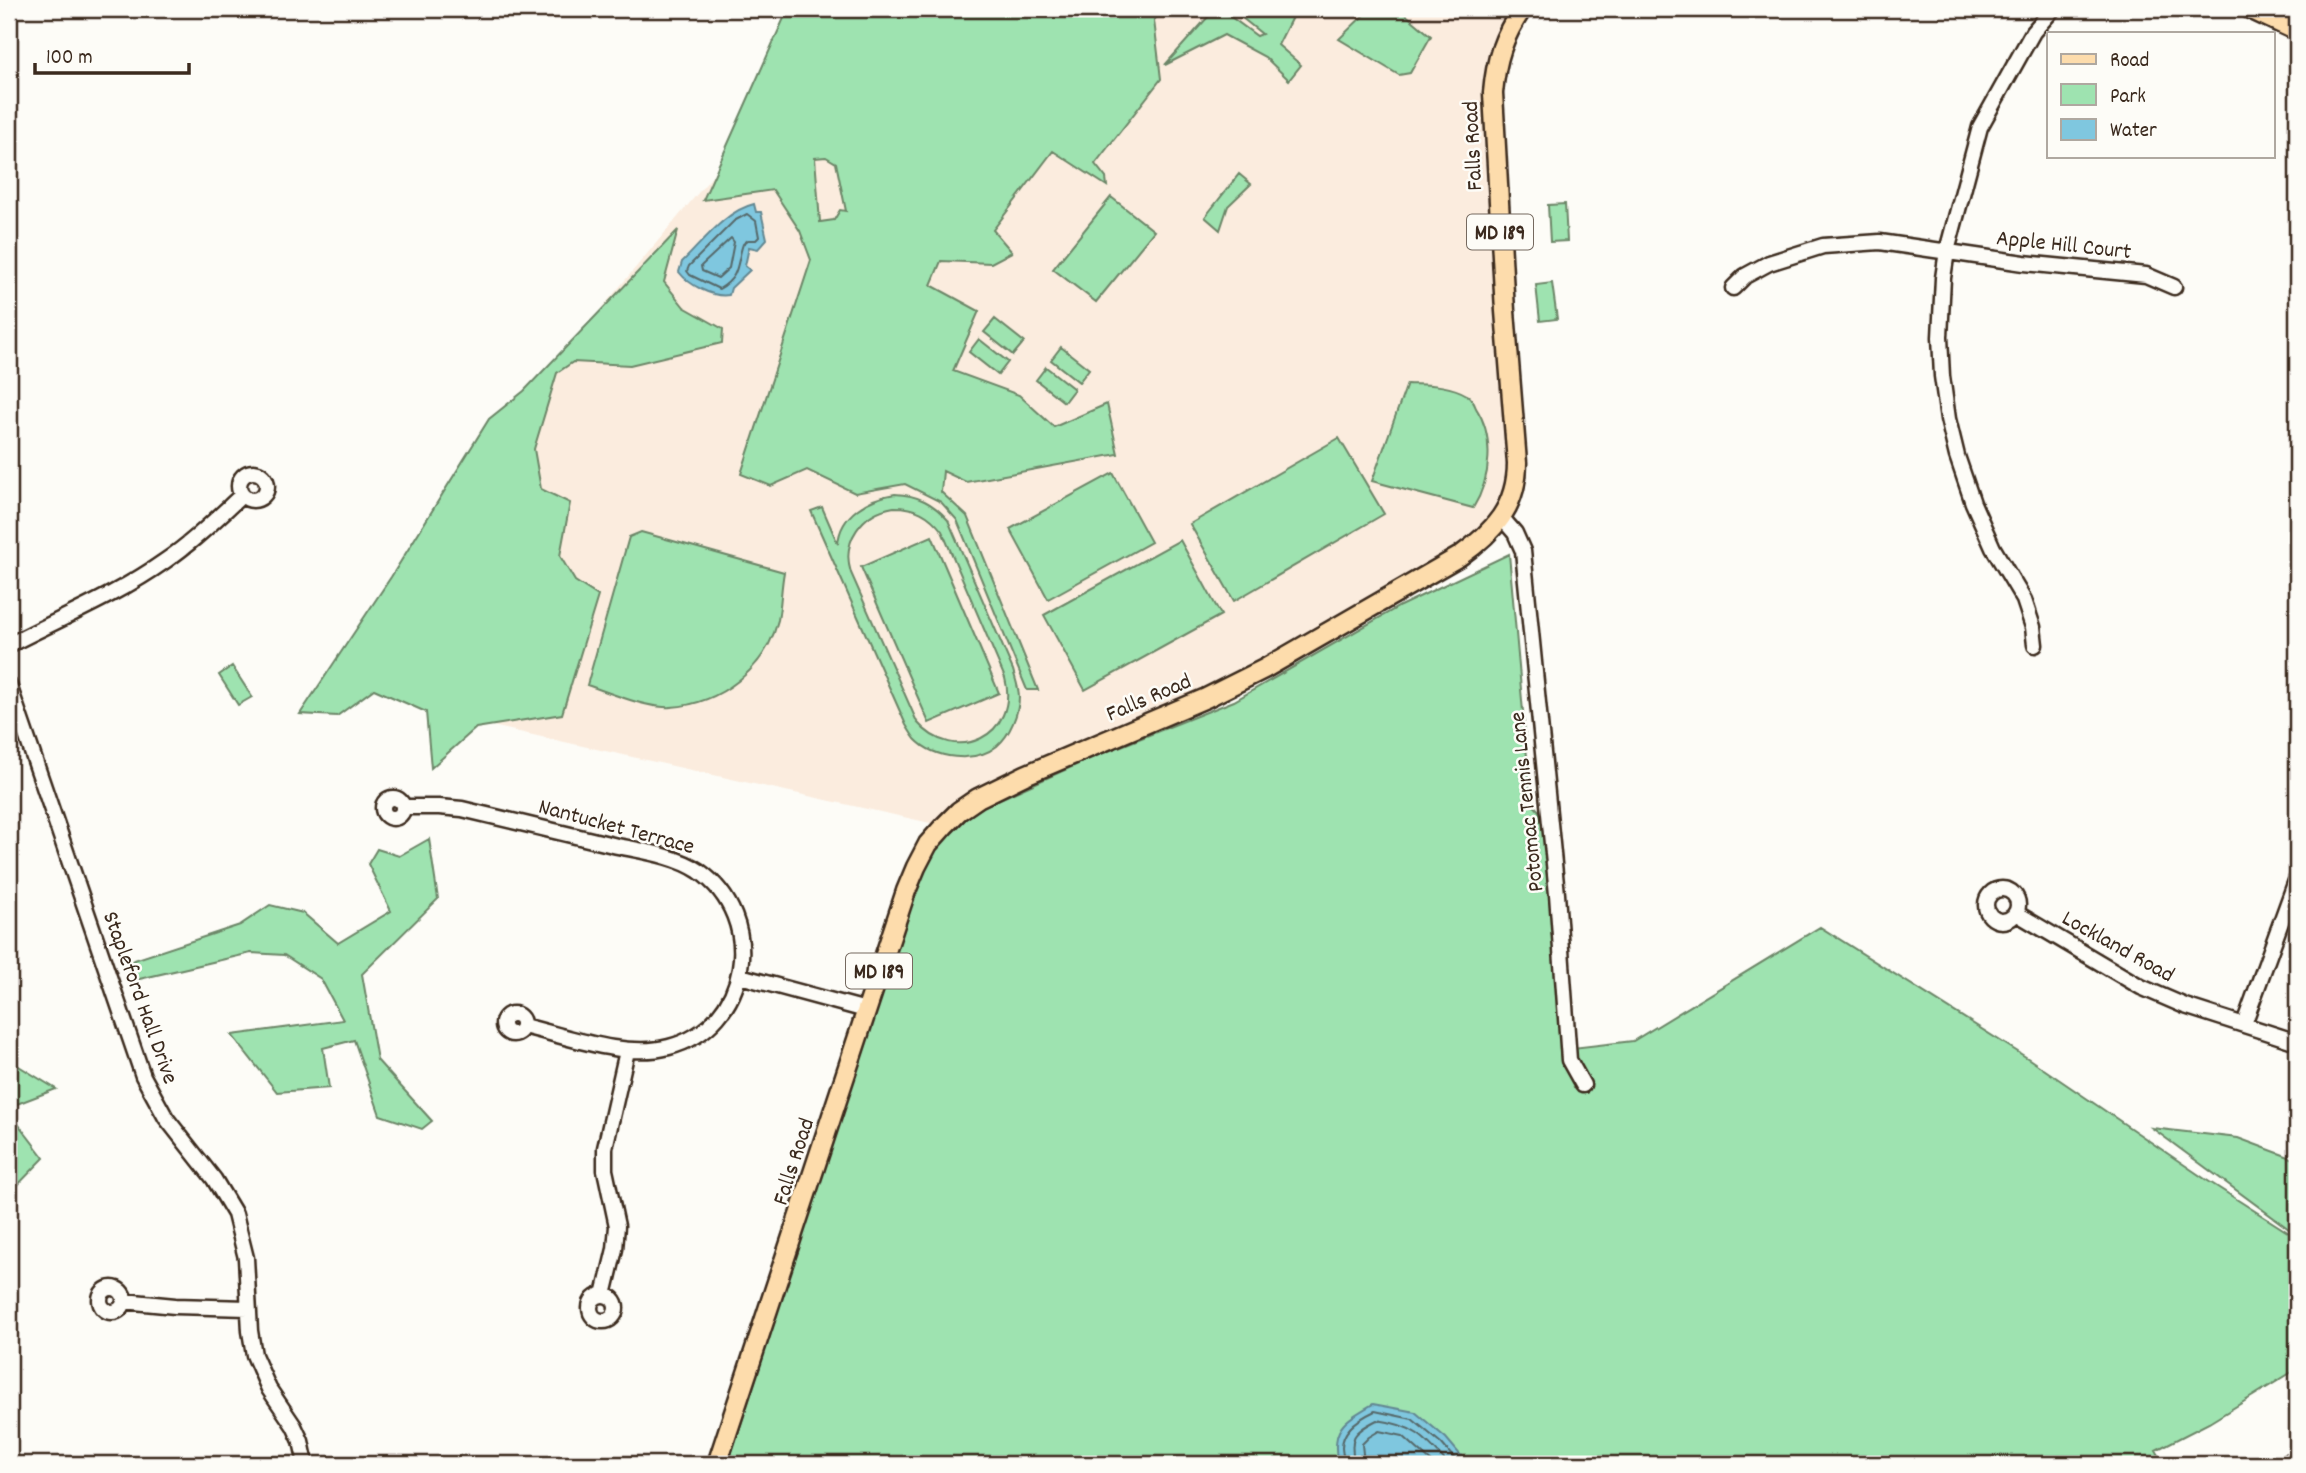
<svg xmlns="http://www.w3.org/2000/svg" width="2306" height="1473" font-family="Dekko,sans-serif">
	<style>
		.built { fill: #fbecde }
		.green { fill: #9ee3b0; stroke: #6c8667; stroke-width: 2; fill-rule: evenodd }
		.water { fill: #7fc7df; stroke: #648892; stroke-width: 2 }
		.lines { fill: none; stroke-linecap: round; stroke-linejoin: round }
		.shore { stroke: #56696b; stroke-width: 2 }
		.minor-casing { stroke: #3b2a1e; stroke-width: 19 }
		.major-casing { stroke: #3b2a1e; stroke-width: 23 }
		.minor { stroke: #fdfcf7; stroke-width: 14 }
		.major { stroke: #fddcac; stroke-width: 18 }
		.labels { text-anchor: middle; stroke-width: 5; stroke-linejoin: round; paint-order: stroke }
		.shield { fill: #fdfcf7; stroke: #75695f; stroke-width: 2 }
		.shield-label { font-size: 21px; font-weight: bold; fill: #3b2a1e }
		.street-label { font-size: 23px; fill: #3b2a1e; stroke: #fdfcf7 }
	</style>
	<rect width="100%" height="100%" fill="#fdfcf7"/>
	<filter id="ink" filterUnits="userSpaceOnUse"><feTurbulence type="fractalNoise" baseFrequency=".0143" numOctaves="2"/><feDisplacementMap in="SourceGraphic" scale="14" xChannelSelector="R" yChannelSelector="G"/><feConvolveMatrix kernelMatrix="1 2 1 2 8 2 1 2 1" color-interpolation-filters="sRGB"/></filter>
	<g filter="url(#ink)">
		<path class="built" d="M798,9h724l-27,57 22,397 -23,66 -230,140 -239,106 -81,51 -483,-107 67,-323 222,-265z"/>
		<path class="green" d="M788,9h376l-10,11 7,59 -66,85 11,14 1,8 -54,-35 -60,79 19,22 -21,11 -50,-2 -10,24 48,26 -26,60 66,24 35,32 53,-23 11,50 -152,28 -23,-11 -2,21 26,24 71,174h-11l-70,-170 -16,-18 -36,-18 -50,9 -48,-23 -36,16 -30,-12 70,-214 -11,-29 -27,-41 -70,10zM826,157l10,6 10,48 -6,-1 -6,10 -14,2 -5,-64z
			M1215,9h5l37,27 5,-2 -31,-25h49l12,8 -14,28 23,20 -12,15 -24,-23 -41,-22 -59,30z
			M1370,9h29l32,27 -21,37 -11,2 -60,-36z
			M1239,174l12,10 -23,22 -8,24 -15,-13z
			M1111,197l43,34 -58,71 -43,-33z
			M1565,204l2,37 -17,1 -2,-37z
			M678,230l-14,52 20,25 39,22 -1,14 -92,22 -57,-3 -16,11 -23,76 7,40 29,14 -10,53 15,25 23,15 -36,118 -86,14 -45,40 -5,-56 -52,-23 -37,27 -37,-2 91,-137 98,-158 35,-28z
			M1552,283l5,36 -17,2 -4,-36z
			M995,319l29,23 -11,13 -29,-23z
			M979,339l29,23 -10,13 -29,-23z
			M1061,347l28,22 -10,13 -28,-22z
			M1046,367l28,22 -10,13 -28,-22z
			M1407,384c20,1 42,0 60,11 4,2 7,8 9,13 19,29 15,71 -3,100l-101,-27z
			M1339,438l45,76 -150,87 -44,-77z
			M1113,473l38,69 -103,57 -38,-70z
			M895,494c23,1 38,9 53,26l65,150c2,8 6,18 6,27 0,16 -9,38 -22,49 -22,18 -63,13 -82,-7 -3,-4 -6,-9 -9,-14l-95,-214 11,-4 16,37c2,-30 31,-46 57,-50zM894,507c21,0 35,7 48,24l63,147c15,57 -50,89 -88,44l-66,-149c-10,-32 11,-61 43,-66z
			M641,532l143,40c-3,16 -3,33 -6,48 -12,49 -58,84 -107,87 -23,2 -61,-14 -84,-22l42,-148z
			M932,536l67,157 -70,30 -68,-156z
			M1180,540l41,75 -136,75 -41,-75z
			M1509,554l22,248 24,27 18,219 60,-7 187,-114 209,132 176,120 92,59v131l-88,54 -53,27 8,14h-1436l184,-565 19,-46 42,-42 123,-55 138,-55 166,-95z
			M232,666l20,31 -14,8 -19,-30z
			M429,839l9,60 -76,75 15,86 55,61 -10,8 -42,-14 -26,-75 -31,8 6,40 -52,4 -45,-57 111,-15 -22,-41 -37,-24 -33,-2 -116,27 -7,-18 112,-37 30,-20 33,8 35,30 53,-32 -23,-47 9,-15 22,7z
			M9,1060l47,29 -47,18z
			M9,1112l35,46 -35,36z
			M2152,1128l86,10 59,22v75z"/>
		<path class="water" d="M754,204l2,8h5l6,27 -9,10 -9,-2 -4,19 5,4 -19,18 -2,7c-16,3 -40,-10 -50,-23l3,-10c21,-20 43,-51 72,-58z
			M1373,1404l42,8 31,26 22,26h-130c-8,-36 6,-43 35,-60z"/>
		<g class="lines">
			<path class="shore" d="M747,214l9,7 3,16 -3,3h-8l-5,4c-7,20 -2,32 -24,45l-29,-14 -3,-4 2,-5 45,-45z
				M731,238l3,4 -5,26 -11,10 -16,-7 -1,-5z
				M1345,1464c-1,-5 -3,-11 -3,-17 0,-18 18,-29 33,-36l37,8 29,24 18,21
				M1354,1464c-3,-27 -4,-30 23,-44 36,5 48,17 71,44
				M1364,1464l-2,-20 7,-7 10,-6 24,5 31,28"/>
			<g class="minor-casing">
				<path id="minor" d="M1733,288l12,-12 24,-13 54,-17 57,-4 144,21 122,12 28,12
					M239 486a14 14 0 1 1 28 0a14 14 0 1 1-28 0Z
					M1502,518l13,15 8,18 34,343 12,166 14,25
					M9,645c52,-27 108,-50 156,-84 28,-19 52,-43 77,-66
					M2035,645l-2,-18 -9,-27 -31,-52 -20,-45 -16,-47 -9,-37 -6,-43 -2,-39 3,-59 4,-27 33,-124 53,-95 20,-23
					M9,685l134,391 23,42 48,61 21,35 11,44 4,73 4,24 15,34 25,37 7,15 5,23
					M383 808a10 10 0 1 1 20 0a10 10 0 1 1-20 0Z
					M403,807h36l23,2c50,12 101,24 151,36 27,6 62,10 86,26 68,48 51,155 -30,176 -43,12 -103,-11 -146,-21
					M1986 905a16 16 0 1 1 32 0a16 16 0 1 1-32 0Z
					M2016,913l125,74 44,19 112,36
					M740,976l126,34
					M503 1024a10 10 0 1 1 20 0a10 10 0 1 1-20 0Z
					M2244,1024l53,-146
					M100 1300a12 12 0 1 1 24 0a12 12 0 1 1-24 0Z
					M604,1295l11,-46 2,-23 -12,-56v-22l22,-97
					M590 1308a13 13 0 1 1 26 0a13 13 0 1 1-26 0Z
					M124,1301l51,5 73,2
					M2285,1464l12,-8"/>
			</g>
			<g class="major-casing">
				<path id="major" d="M2250,9l47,22
					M717,1464l189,-573 10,-24 12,-23 16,-18 15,-15 19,-13 47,-23 181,-77 58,-29 196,-113c34,-24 57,-50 57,-93l-12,-152 -12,-218c3,-34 10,-56 29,-84"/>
			</g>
			<use href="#minor" class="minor"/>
			<use href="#major" class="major"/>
		</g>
	</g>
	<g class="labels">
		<g class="shield">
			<rect x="1467" y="214.5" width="66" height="35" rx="5"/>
			<rect x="846" y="953.5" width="66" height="35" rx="5"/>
		</g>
		<g class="shield-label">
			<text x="1500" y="239">MD 189</text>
			<text x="879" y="978">MD 189</text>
		</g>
		<g class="street-label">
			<text transform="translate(1471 146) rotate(-93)" y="8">Falls Road</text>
			<text transform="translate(2064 243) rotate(6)" y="8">Apple Hill Court</text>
			<text transform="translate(1148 696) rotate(-23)" y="8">Falls Road</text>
			<text transform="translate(1525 802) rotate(-96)" y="8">Potomac Tennis Lane</text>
			<text transform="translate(617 825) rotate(15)" y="8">Nantucket Terrace</text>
			<text transform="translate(2119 945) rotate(29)" y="8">Lockland Road</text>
			<text transform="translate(142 997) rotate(70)" y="8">Stapleford Hall Drive</text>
			<text transform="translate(792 1161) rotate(-72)" y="8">Falls Road</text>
		</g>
	</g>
	<rect width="2306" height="1473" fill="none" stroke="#fdfcf7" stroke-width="35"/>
	<rect x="18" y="18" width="2271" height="1438" fill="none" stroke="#3b2a1e" stroke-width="2.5" filter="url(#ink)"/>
	<rect x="2047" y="32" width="228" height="126" fill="#fdfcf7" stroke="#afa8a0" stroke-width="2"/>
	<rect x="2061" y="54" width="35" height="10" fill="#fddcac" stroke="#afa8a0" stroke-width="2"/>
	<text x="2110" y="66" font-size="21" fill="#3b2a1e">Road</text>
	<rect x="2061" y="84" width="35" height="21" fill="#9ee3b0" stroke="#afa8a0" stroke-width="2"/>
	<text x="2110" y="102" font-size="21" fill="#3b2a1e">Park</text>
	<rect x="2061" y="119" width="35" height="21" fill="#7fc7df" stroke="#afa8a0" stroke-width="2"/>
	<text x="2110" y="136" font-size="21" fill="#3b2a1e">Water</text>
	<path d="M35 63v10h154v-10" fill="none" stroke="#3b2a1e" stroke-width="3.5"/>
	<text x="46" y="63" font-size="21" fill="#3b2a1e" stroke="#fdfcf7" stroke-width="5" paint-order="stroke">100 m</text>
</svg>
